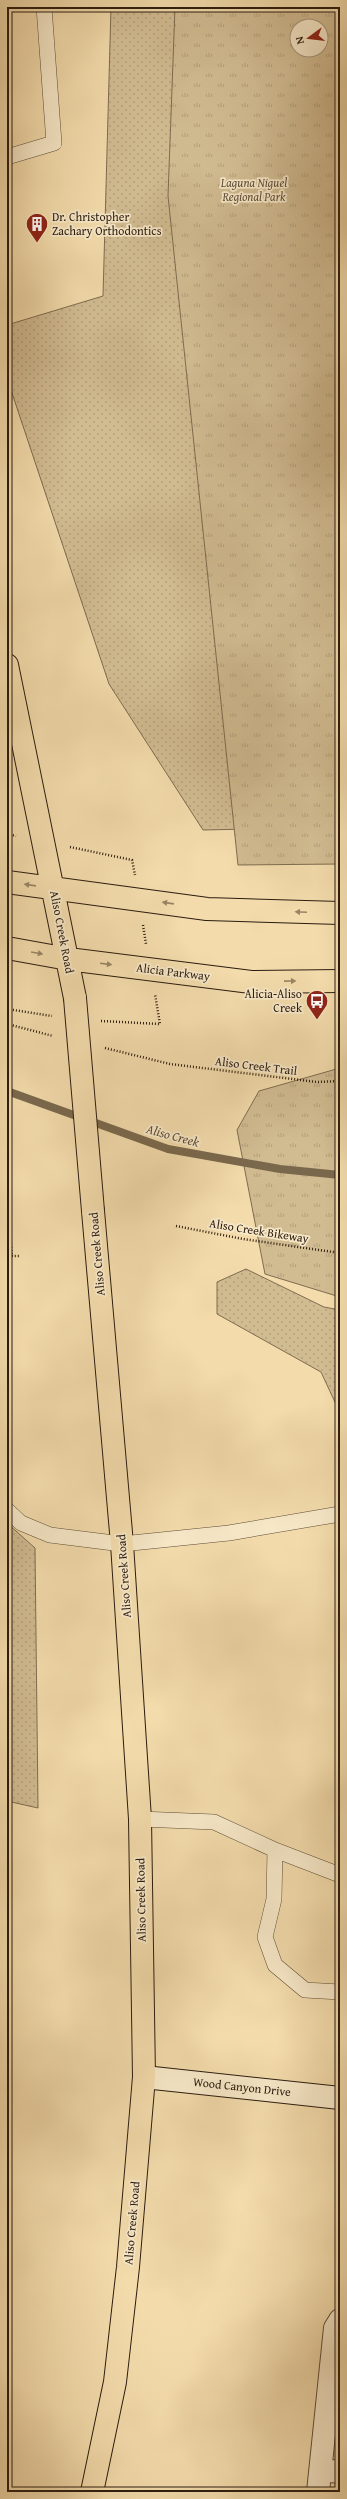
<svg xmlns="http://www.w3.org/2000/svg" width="347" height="2499" font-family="'Gentium Book Plus',serif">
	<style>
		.grass { fill: url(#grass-dots); stroke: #7e6c50; fill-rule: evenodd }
		.park { fill: url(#park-tufts); stroke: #7e6c50; fill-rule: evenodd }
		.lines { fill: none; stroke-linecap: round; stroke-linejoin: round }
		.stream { stroke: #7a684d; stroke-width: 8 }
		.service-casing { stroke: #5d4c37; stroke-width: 16 }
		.minor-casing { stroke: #5d4c37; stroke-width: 24 }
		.secondary-casing { stroke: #2b1c10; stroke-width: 24 }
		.primary-casing { stroke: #2b1c10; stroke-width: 24 }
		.path { stroke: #2b1c10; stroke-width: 2.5; stroke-dasharray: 1 2; stroke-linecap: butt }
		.service { stroke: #f7e8c8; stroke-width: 15 }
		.minor { stroke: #f7e8c8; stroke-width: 22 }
		.secondary { stroke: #f7e8c8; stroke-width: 22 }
		.primary { stroke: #f3dbab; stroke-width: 22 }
		.primary-bridge-casing { stroke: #2b1c10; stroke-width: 24; stroke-linecap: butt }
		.primary-bridge { stroke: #f3dbab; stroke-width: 22 }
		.oneway { fill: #998565 }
		.labels { text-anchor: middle; stroke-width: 3.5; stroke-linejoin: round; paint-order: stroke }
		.park-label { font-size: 12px; font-style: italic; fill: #5d4c37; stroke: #f7e8c8 }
		.poi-label { font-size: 12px; fill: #2b1c10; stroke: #f7e8c8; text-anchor: start }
		.street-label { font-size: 12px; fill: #2b1c10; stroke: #f7e8c8 }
		.water-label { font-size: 13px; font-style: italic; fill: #604e39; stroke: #f7e8c8 }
	</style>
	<defs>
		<pattern id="grass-dots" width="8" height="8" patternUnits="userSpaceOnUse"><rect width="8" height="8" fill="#d1bb91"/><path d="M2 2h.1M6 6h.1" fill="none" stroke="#b4a07c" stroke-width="1.8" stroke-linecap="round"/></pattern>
		<pattern id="park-tufts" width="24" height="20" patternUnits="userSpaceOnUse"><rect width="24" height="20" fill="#d1bb91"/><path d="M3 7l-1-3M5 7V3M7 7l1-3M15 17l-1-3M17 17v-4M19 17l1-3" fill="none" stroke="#b4a07c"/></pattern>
	</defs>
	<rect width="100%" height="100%" fill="#f3dbab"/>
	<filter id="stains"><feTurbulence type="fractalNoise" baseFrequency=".005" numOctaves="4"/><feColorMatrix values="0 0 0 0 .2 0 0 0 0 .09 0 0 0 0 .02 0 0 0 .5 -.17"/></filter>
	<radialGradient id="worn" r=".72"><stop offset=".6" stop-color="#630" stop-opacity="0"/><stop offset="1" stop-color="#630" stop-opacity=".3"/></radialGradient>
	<path class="grass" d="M111,7h229v820l-137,3 -94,-146 -102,-306v-53l96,-29zM297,26h24v24h-24z
		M246,1269l78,38 16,3v103l-19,-41 -104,-58v-32z
		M7,1523l28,25 3,260 -31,-7z"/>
	<path class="park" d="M175,7h165v857l-102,1 -70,-669zM297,26h24v24h-24z
		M340,1068v229l-75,-23 -28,-144 22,-39z
		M7,1144l4,56 -4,-1z"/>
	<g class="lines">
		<path class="stream" d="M7,1091l161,58 112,20 60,6"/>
		<g class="service-casing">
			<path id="service" d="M7,157l47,-14 -10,-136
				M7,1510l14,13 29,12 72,9 107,-11 111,-19
				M140,1819l74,3 61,28 65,25
				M275,1850l-1,49 -9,38 10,28 30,25 35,2"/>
		</g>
		<g class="minor-casing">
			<path id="minor" d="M321,2470l19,2
				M318,2492l17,-164 5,-8"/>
		</g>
		<g class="secondary-casing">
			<path id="secondary" d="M144,2077l196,21"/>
		</g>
		<g class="primary-casing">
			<path id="primary" d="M7,665l68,333
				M7,882l200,27 133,4
				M7,948l61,11 183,23 89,-1
				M92,2492l23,-110 13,-115 16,-190 -4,-258 -18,-275 -29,-333"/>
		</g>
		<path class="path" d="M7,834l9,2
			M70,847l62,13 3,15
			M143,925l3,19
			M7,1009l45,7
			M101,1021l59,3 -5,-30
			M7,1024l46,12
			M105,1048l65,16 147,18 23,-1
			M7,1202l5,54h7
			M176,1226l67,13 97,14"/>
		<use href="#service" class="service"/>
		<use href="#minor" class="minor"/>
		<use href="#secondary" class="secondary"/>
		<use href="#primary" class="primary"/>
		<g class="primary-bridge-casing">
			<path id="primary-bridge" d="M75,998l18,213"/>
		</g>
		<use href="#primary-bridge" class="primary-bridge"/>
	</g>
	<defs><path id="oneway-solid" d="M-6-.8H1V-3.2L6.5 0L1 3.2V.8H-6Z"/></defs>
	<g class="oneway">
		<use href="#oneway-solid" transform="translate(30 885) rotate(-172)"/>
		<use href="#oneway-solid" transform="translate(168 903) rotate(-172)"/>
		<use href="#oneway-solid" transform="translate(301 912) rotate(-178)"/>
		<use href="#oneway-solid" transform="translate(37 953) rotate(10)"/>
		<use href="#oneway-solid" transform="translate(106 964) rotate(7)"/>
		<use href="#oneway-solid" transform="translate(290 981) rotate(-1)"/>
	</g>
	<defs>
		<g id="building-pin" transform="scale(1.15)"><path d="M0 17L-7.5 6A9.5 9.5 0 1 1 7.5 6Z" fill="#8f2418" stroke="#f7e8c8"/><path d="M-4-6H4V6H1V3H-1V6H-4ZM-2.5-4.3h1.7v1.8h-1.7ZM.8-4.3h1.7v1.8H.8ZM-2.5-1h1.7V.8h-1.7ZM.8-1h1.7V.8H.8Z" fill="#fff"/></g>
		<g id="bus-pin" transform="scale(1.15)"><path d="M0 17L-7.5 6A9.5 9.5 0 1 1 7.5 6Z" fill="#8f2418" stroke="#f7e8c8"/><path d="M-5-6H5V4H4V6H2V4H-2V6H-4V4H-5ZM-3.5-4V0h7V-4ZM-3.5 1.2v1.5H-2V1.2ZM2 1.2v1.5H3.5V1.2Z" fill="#fff"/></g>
	</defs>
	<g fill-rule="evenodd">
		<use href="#building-pin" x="37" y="224"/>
		<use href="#bus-pin" x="317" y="1001"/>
	</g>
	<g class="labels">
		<g class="park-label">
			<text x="254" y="187">Laguna Niguel<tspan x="254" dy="14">Regional Park</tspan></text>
		</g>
		<g class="poi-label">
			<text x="52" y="221">Dr. Christopher<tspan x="52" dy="14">Zachary Orthodontics</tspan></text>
			<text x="302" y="998" text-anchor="end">Alicia-Aliso<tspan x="302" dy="14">Creek</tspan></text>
		</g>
		<g class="street-label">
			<text transform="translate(62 932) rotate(79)" y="4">Aliso Creek Road</text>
			<text transform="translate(173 972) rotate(7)" y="4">Alicia Parkway</text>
			<text transform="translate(256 1066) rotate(7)" y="4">Aliso Creek Trail</text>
			<text transform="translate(259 1231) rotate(9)" y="4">Aliso Creek Bikeway</text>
			<text transform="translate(97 1254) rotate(-95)" y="4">Aliso Creek Road</text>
			<text transform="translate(124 1576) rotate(-94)" y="4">Aliso Creek Road</text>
			<text transform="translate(141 1900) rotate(-91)" y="4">Aliso Creek Road</text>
			<text transform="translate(242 2087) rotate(6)" y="4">Wood Canyon Drive</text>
			<text transform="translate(132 2223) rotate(-85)" y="4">Aliso Creek Road</text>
		</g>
		<g class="water-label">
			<text transform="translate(173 1135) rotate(15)" y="5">Aliso Creek</text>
		</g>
	</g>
	<rect width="347" height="2499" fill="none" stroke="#f3dbab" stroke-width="24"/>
	<rect x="8" y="8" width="331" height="2483" fill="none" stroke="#2b1c10" stroke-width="2"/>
	<rect x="12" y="12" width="323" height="2475" fill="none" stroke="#2b1c10"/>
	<g transform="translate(309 38) rotate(255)"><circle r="19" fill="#f7e8c8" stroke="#a5967e"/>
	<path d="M0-3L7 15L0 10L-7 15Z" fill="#8f2418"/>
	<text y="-6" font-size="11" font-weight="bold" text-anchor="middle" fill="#2b1c10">N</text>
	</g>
	<rect width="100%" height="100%" filter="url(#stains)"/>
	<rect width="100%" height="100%" fill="url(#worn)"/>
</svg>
